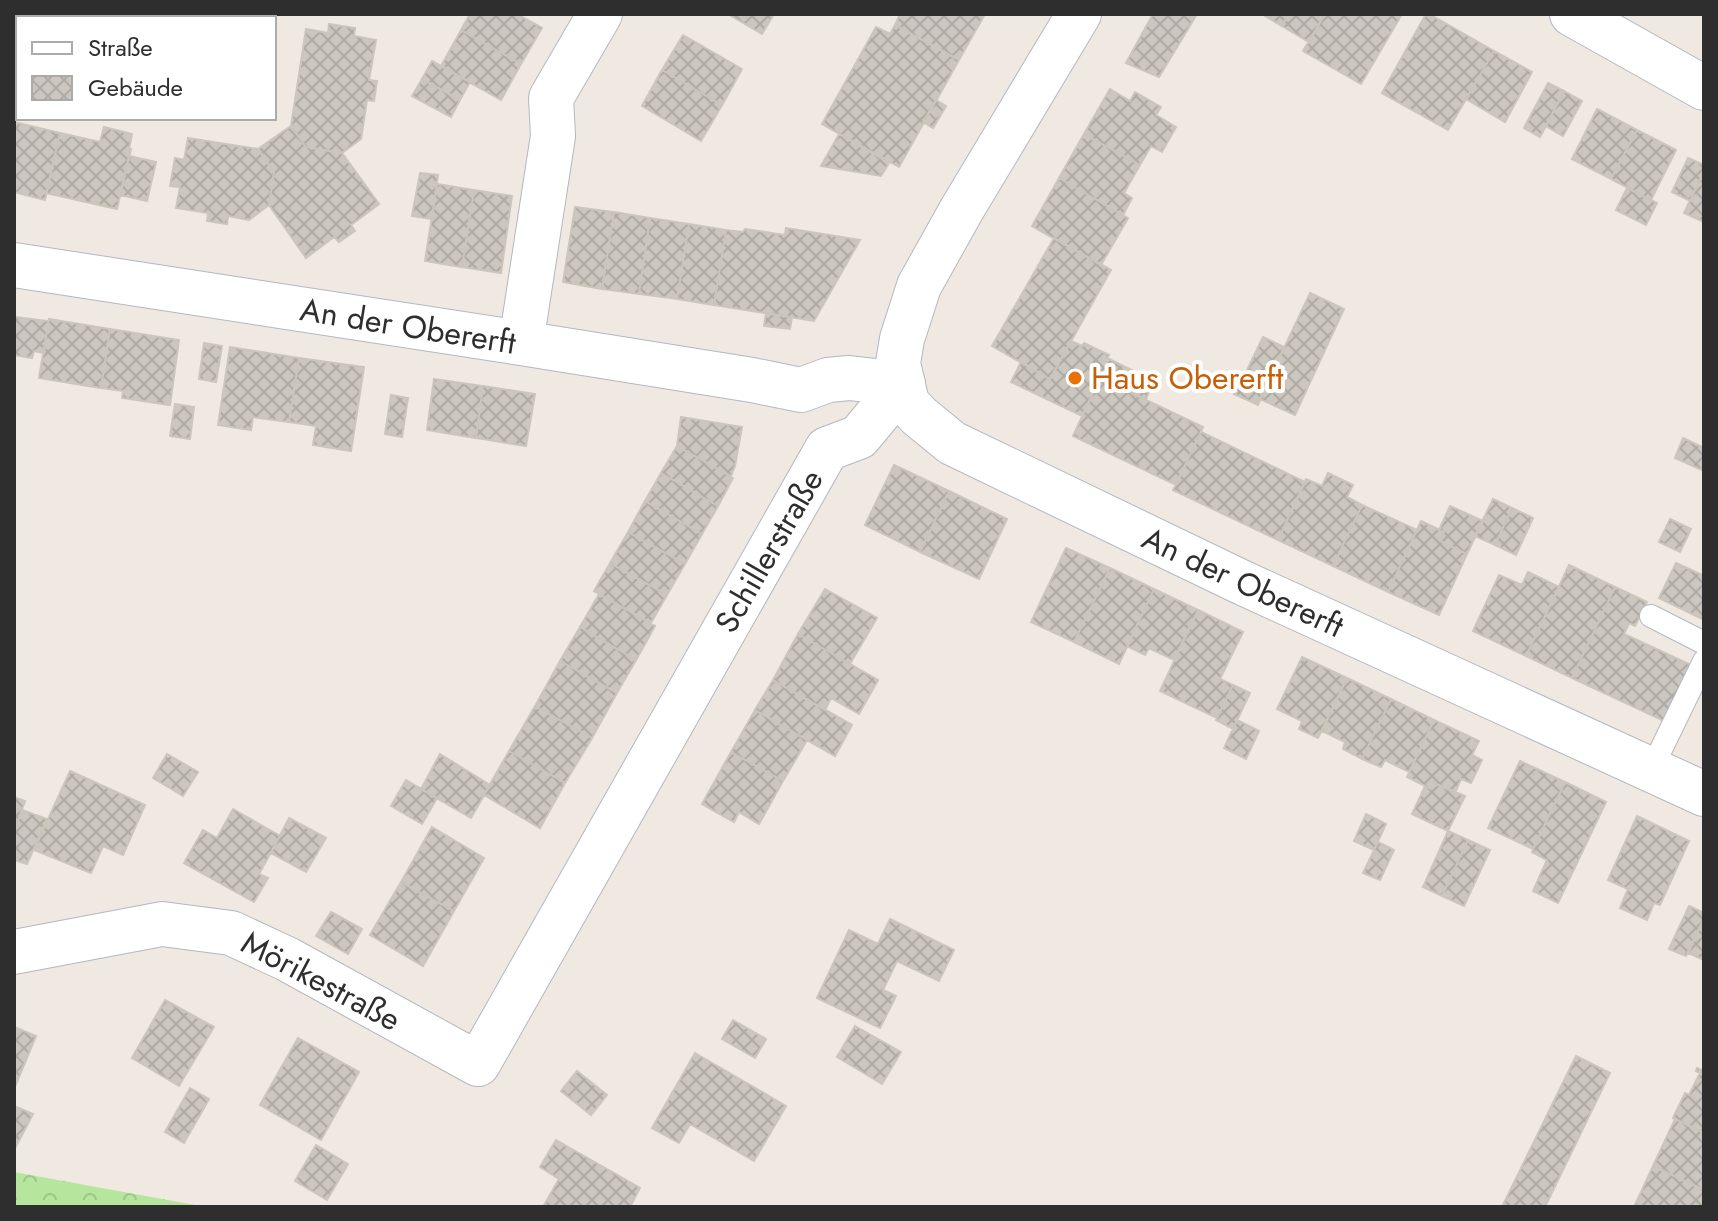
<svg xmlns="http://www.w3.org/2000/svg" width="1718" height="1221" font-family="Jost,sans-serif">
	<style>
		.forest { fill: url(#forest-crowns) }
		.building { fill: url(#building-cross-hatch); stroke: #cbc5ba; stroke-width: 2 }
		.lines { fill: none; stroke-linecap: round; stroke-linejoin: round }
		.lane-casing { stroke: #b4b7c1; stroke-width: 24 }
		.street-casing { stroke: #b4b7c1; stroke-width: 46 }
		.secondary-casing { stroke: #b4b7c1; stroke-width: 46 }
		.lane { stroke: #fff; stroke-width: 22 }
		.street { stroke: #fff; stroke-width: 44 }
		.secondary { stroke: #fff; stroke-width: 44 }
		.food-dot { fill: #e8710a; stroke: #fff; stroke-width: 3 }
		.labels { text-anchor: middle; stroke-width: 8; stroke-linejoin: round; paint-order: stroke }
		.street-label { font-size: 32px; fill: #2e2e2e; stroke: #fff }
		.food-label { font-size: 32px; fill: #c56008; stroke: #fff; text-anchor: start }
	</style>
	<defs>
		<pattern id="forest-crowns" width="20" height="18" patternUnits="userSpaceOnUse" patternTransform="scale(2)"><rect width="20" height="18" fill="#b6e59e"/><path d="M2 6a3 3 0 1 1 6 0M12 15a3 3 0 1 1 6 0" fill="none" stroke="#9dc588"/></pattern>
		<pattern id="building-cross-hatch" width="8" height="8" patternUnits="userSpaceOnUse" patternTransform="scale(2)"><rect width="8" height="8" fill="#cbc7bf"/><path d="M0 0l8 8M0 8l8-8" fill="none" stroke="#afaba4"/></pattern>
	</defs>
	<rect width="100%" height="100%" fill="#efe9e1"/>
	<path class="forest" d="M14,1172l192,35h-192z"/>
	<path class="building" d="M61,14h44l-1,4h-45z
		M105,14h69l-1,4h-69z
		M470,14h47l25,14 -21,36 -60,-34z
		M728,14h46l-12,20z
		M900,14h85l-26,46 -64,-35z
		M1153,14h44l-38,63 -33,-14z
		M1262,14h27l-7,12z
		M1289,14h36l-16,28 -27,-16z
		M1325,14h77l-41,70 -58,-33z
		M1426,14h3l65,37 -46,79 -66,-37z
		M329,24l26,4 -1,8 22,4 -7,40 8,1 -3,20 -7,-1 -6,39 -19,14 -36,-6 -15,-21 15,-97 22,4z
		M895,25l64,35 -60,107 -77,-43 54,-97 14,7z
		M461,30l60,34 -20,36 -60,-34z
		M683,35l59,34 -20,36 -60,-35z
		M1494,51l38,21 -27,50 -39,-23z
		M432,61l38,21 -10,18 -38,-21z
		M662,70l60,35 -21,36 -59,-35z
		M422,79l38,21 -9,17 -39,-21z
		M1548,83l16,8 -24,46 -16,-9z
		M1110,89l20,12 5,-9 26,15 -5,8 20,12 -14,25 -11,-6 -11,19 -56,-31z
		M1564,91l18,10 -19,35 -17,-10z
		M936,100l10,6 -13,22 -10,-6z
		M1597,109l40,21 -26,49 -39,-20z
		M14,122l46,11 -15,67 -31,-8z
		M291,126l15,21 36,6 37,51 -28,21 4,6 -16,11 -5,-5 -28,21 -37,-53 5,-33 -16,-23z
		M104,127l28,7 -3,15h2l-14,60 -71,-16 14,-60 40,9z
		M1637,130l39,20 -25,50 -40,-21z
		M839,134l50,29 -8,13 -60,-10z
		M1084,134l56,31 -16,28 8,5 -9,17 -64,-37z
		M188,138l70,11 16,23 -5,33 -20,15 -21,-4 -1,8 -20,-3 1,-8 -32,-5 4,-21 -10,-1 5,-28 9,2z
		M129,156l27,6 -9,39 -27,-6z
		M1688,158l16,7v6l-14,30 -18,-9z
		M1704,171v51l-20,-9z
		M420,173l18,2 -6,44 -20,-3z
		M1059,178l69,40 -27,47 -69,-39z
		M437,184l37,6 -12,77 -37,-6z
		M1627,188l30,15 -11,22 -30,-15z
		M474,190l38,6 -11,77 -39,-6z
		M575,207l39,5 -12,77 -39,-7z
		M614,212l36,6 -11,76 -37,-5z
		M650,218l39,6 -12,75 -38,-5z
		M689,224l37,6 -12,75 -37,-6z
		M786,228l74,12 -46,81 -100,-16 12,-75 17,2 2,-3 40,6z
		M1054,238l57,32 -61,109 -58,-33z
		M1310,293l34,16 -49,106 -35,-16z
		M766,313l26,4 -2,12 -26,-3z
		M15,317l33,4 -4,32 -10,-2 -2,7 -18,-3z
		M49,319l61,10 -9,59 -62,-10z
		M110,329l69,11 -9,65 -48,-7 1,-7 -22,-3z
		M1263,337l21,10 -16,35 -22,-10z
		M1071,341l11,5 2,-3 25,12 -2,3 47,23 -8,18 -46,-21 -18,38 -71,-34 10,-20 29,17z
		M204,343l18,3 -6,36 -17,-3z
		M230,347l69,11 -10,64 -36,-5 -2,13 -33,-5z
		M299,358l65,9 -13,84 -38,-6 3,-19 -27,-4z
		M1244,371l24,11 -10,23 -24,-11z
		M1100,378l103,49 -27,58 -103,-49z
		M434,379l49,7 -7,52 -49,-8z
		M483,386l52,8 -9,52 -50,-8z
		M391,395l17,3 -6,39 -17,-3z
		M175,404l19,3 -4,32 -20,-3z
		M681,417l61,10 -7,39 -4,10 -54,-30z
		M1201,432l104,50 -27,58 -105,-50z
		M1683,438l21,10v23l-29,-13z
		M677,446l56,32 -15,28 -57,-33z
		M894,465l55,26 -29,61 -55,-27z
		M661,473l57,33 -16,28 -57,-33z
		M1328,473l25,12 -6,12 15,8 -29,61 -55,-26 28,-61 16,7z
		M949,491l58,28 -28,60 -59,-27z
		M1493,499l19,9 -17,37 -20,-9z
		M645,501l57,33 -17,30 -57,-32z
		M1362,505l55,25 -29,62 -55,-26z
		M1450,506l33,15 -16,33 -27,-13 4,-9 -5,-2z
		M1512,508l21,10 -17,37 -21,-10z
		M1670,519l21,10 -11,23 -21,-10z
		M1421,521l23,11 -4,9 27,13 -28,61 -51,-23z
		M628,532l57,32 -18,31 -57,-32z
		M1066,548l44,20 -36,74 -43,-20z
		M610,563l57,32 -16,28 -57,-32z
		M1676,563l28,13v44l-45,-22z
		M1569,565l46,22 -43,91 -46,-22z
		M1110,568l44,21 -35,75 -45,-22z
		M1528,572l31,15 -33,69 -53,-25 26,-56 23,10z
		M1615,587l32,15 -12,24 -6,-3 -5,11 67,31 -27,56 -92,-43z
		M825,589l52,29 -27,46 -52,-30z
		M1154,589l44,21 -24,50 -25,-12 -4,7 -18,-9z
		M599,594l56,32 -19,34 -56,-33z
		M1198,610l45,22 -23,47 13,6 -16,33 -57,-27z
		M580,627l56,33 -19,33 -57,-32z
		M798,634l80,46 -19,34 -28,-16 -6,12 -52,-30z
		M1302,657l45,21 -29,60 -19,-9 3,-8 -25,-12z
		M560,661l57,32 -25,45 -57,-32z
		M1347,678l44,21 -29,60 -19,-10 2,-7 -23,-11z
		M773,680l79,45 -17,31 -80,-46z
		M1233,685l17,8 -17,36 -17,-9z
		M1391,699l43,21 -25,52 -24,-12 -4,7 -19,-8z
		M535,706l57,32 -27,45 -56,-32z
		M755,710l52,30 -24,41 -52,-29z
		M1237,720l22,11 -13,28 -22,-11z
		M1434,720l45,21 -7,14 10,5 -11,23 -10,-4 -6,14 -21,-10 -3,6 -24,-12z
		M509,751l56,32 -25,45 -56,-33z
		M731,752l52,29 -24,43 -20,-12 -5,10 -32,-18z
		M167,754l31,18 -15,24 -30,-18z
		M440,754l50,31 -19,33 -50,-29z
		M1520,761l45,21 -32,67 -45,-21z
		M70,771l75,34 -22,50 -20,-9 -12,27 -57,-23z
		M406,780l31,18 -15,26 -31,-18z
		M1565,782l41,20 -48,101 -25,-12 14,-31 -15,-8z
		M1434,783l31,13 -17,35 -36,-17 13,-28 6,3z
		M14,797l11,4 -11,31z
		M233,809l47,27 -21,38 9,4 -14,24 -70,-39 19,-33 14,8z
		M22,810l25,9 -20,45 -13,-4v-28z
		M1366,814l20,10 -12,26 -20,-9z
		M1637,816l52,25 -29,64 -6,-2 -7,17 -27,-12 8,-19 -20,-9z
		M289,818l37,20 -20,34 -35,-19z
		M432,827l52,31 -30,53 -53,-29z
		M1448,831l20,9 -26,56 -19,-9z
		M1468,840l22,10 -26,56 -22,-10z
		M1378,842l16,8 -14,30 -17,-7z
		M401,882l53,29 -31,55 -53,-31z
		M1689,906l15,7v5l-18,38 -17,-7z
		M331,912l31,17 -14,25 -32,-18z
		M1704,918v42l-16,-7z
		M890,919l64,31 -15,31 -42,-20 -14,29 13,6 -16,32 -63,-30 32,-68 29,14z
		M165,1000l49,27 -35,59 -47,-28z
		M733,1020l33,19 -11,19 -33,-19z
		M855,1026l46,26 -19,32 -45,-27z
		M14,1027l22,9 -22,53z
		M298,1038l61,34 -38,68 -61,-35z
		M695,1053l91,53 -32,55 -64,-37 -11,19 -27,-15z
		M1576,1056l34,17 -65,134h-43z
		M1697,1068l7,3v62l-31,-15 12,-25 4,2 11,-22 -4,-2z
		M577,1071l30,24 -16,20 -30,-24z
		M190,1088l19,11 -25,44 -19,-11z
		M14,1106l19,8 -19,36z
		M1675,1119l29,14v57l-51,-24z
		M556,1140l84,48 -10,19h-87l16,-28 -19,-12z
		M316,1145l32,19 -21,36 -32,-19z
		M1653,1166l51,24v17h-70z"/>
	<g class="lines">
		<g class="lane-casing">
			<path id="lane" d="M1651,616l53,27
				M1651,770l53,-109"/>
		</g>
		<g class="street-casing">
			<path id="street" d="M1572,14l132,74
				M14,265l507,78 231,37 49,10 27,-10 21,-2 54,6
				M521,343l32,-207 -2,-38 49,-84
				M14,952l148,-28 69,9 56,26 191,105 349,-615 32,-12 44,-53"/>
		</g>
		<g class="secondary-casing">
			<path id="secondary" d="M1079,14l-117,195 -43,77 -17,53 -4,24 9,40 12,13 33,27 289,139 463,212"/>
		</g>
		<use href="#lane" class="lane"/>
		<use href="#street" class="street"/>
		<use href="#secondary" class="secondary"/>
	</g>
	<circle class="food-dot" cx="1075" cy="378" r="8"/>
	<g class="labels">
		<g class="street-label">
			<text transform="translate(408 326) rotate(9)" y="11">An der Obererft</text>
			<text transform="translate(769 551) rotate(-60)" y="11">Schillerstraße</text>
			<text transform="translate(1243 582) rotate(25)" y="11">An der Obererft</text>
			<text transform="translate(321 981) rotate(28)" y="11">Mörikestraße</text>
		</g>
		<g class="food-label">
			<text x="1091" y="389">Haus Obererft</text>
		</g>
	</g>
	<rect width="1718" height="1221" fill="none" stroke="#2e2e2e" stroke-width="32"/>
	<rect x="16" y="16" width="260" height="104" fill="#ffffff" stroke="#ababab" stroke-width="2"/>
	<rect x="32" y="42" width="40" height="12" fill="#ffffff" stroke="#ababab" stroke-width="2"/>
	<text x="88" y="56" font-size="24" fill="#2e2e2e">Straße</text>
	<rect x="32" y="76" width="40" height="24" fill="url(#building-cross-hatch)" stroke="#ababab" stroke-width="2"/>
	<text x="88" y="96" font-size="24" fill="#2e2e2e">Gebäude</text>
</svg>
